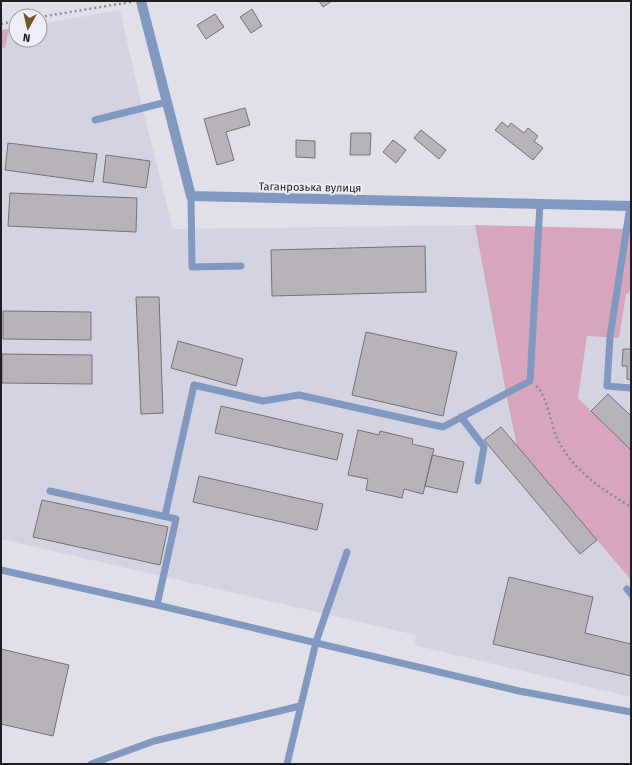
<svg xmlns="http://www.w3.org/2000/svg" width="632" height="765" font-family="'Fira Sans',sans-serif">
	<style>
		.built { fill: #d4d3e2 }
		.green { fill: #d7a5bd }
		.building { fill: #b8b2b9; stroke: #777278 }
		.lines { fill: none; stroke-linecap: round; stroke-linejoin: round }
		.path { stroke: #8d8d92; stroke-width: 2.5; stroke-dasharray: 2 3; stroke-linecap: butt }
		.lane { stroke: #8198c1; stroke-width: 7 }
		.street { stroke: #8198c1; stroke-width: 10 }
		.labels { text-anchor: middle; stroke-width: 4; stroke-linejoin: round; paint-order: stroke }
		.street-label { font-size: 11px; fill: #1f1f22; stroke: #eeedf6 }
	</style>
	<rect width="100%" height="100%" fill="#e1e0e8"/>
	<path class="built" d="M120,10l21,92 32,127 302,-4 32,173 90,142 34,40v117l-217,-52 2,-10 -415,-96v-492h4l4,-18 7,-1v12h24v-16z
		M631,290v160l-53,-52 9,-62 32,2 7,-43z"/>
	<path class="green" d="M9,29l-4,19 -4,-1v-17z
		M475,225l156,4v61l-5,5 -7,43 -32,-2 -9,62 53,52v130l-114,-134 -10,-48z"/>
	<path class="building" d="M319,1h13l-9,6z
		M252,9l10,17 -11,7 -11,-16z
		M215,14l9,13 -18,12 -9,-14z
		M245,108l5,17 -24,7 8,28 -17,5 -13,-46z
		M502,122l6,5 3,-4 13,10 4,-5 10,8 -4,5 9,7 -10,12 -38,-30z
		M421,130l25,20 -7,9 -25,-21z
		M351,133h20l-1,22h-20z
		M296,140l19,1v17l-19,-1z
		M393,140l13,10 -10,13 -13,-11z
		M8,143l89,11 -4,28 -88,-12z
		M106,155l44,6 -4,27 -43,-6z
		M10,193l127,5 -1,34 -128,-6z
		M425,246l1,46 -154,4 -1,-46z
		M136,297h23l4,116 -22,1z
		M3,311l88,1v28l-88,-1z
		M366,332l91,20 -14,64 -91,-21z
		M178,341l65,18 -7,27 -65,-18z
		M623,349h8v31l-4,-1v-13h-5z
		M2,354l90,1v29l-90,-1z
		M608,394l23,22v34l-40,-39z
		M221,406l122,28 -6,26 -122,-27z
		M501,427l96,113 -17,14 -96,-114z
		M358,430l21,5 1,-4 33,8 -1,5 22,5 -11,45 -19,-5 -2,9 -36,-8 2,-11 -20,-4z
		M432,455l32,7 -7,31 -32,-7z
		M199,476l124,28 -6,26 -124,-28z
		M42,500l126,27 -8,38 -127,-28z
		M509,577l84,20 -8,36 46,11v32l-138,-32z
		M1,649l68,16 -16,71 -52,-12z"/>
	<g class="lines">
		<path class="path" d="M40,17l91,-15
			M1,24l15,-3
			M536,386c12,10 14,39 22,54 17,33 43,48 73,67"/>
		<path class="lane" d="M95,120l72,-18
			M191,196l1,71 49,-1
			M630,206l-20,131 -3,49 24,2
			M461,417l23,30 -6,34
			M50,491l126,28 -19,86
			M165,516l29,-131 69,16 36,-6 144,32 87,-46 10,-177
			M1,570l156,35 362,86 112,21
			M627,589l4,5
			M91,764l63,-23 146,-35
			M287,764l29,-122 31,-90"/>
		<path class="street" d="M141,1l50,195 440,10"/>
	</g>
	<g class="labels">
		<g class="street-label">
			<text transform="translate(310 187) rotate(1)" y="4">Таганрозька вулиця</text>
		</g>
	</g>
	<rect width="632" height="765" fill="none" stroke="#1f1f22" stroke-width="4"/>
	<g transform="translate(28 28) rotate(188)"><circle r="19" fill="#eeedf6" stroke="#9b9ba1"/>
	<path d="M0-3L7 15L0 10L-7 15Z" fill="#725429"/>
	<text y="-6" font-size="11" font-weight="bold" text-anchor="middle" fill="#1f1f22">N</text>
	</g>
</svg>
